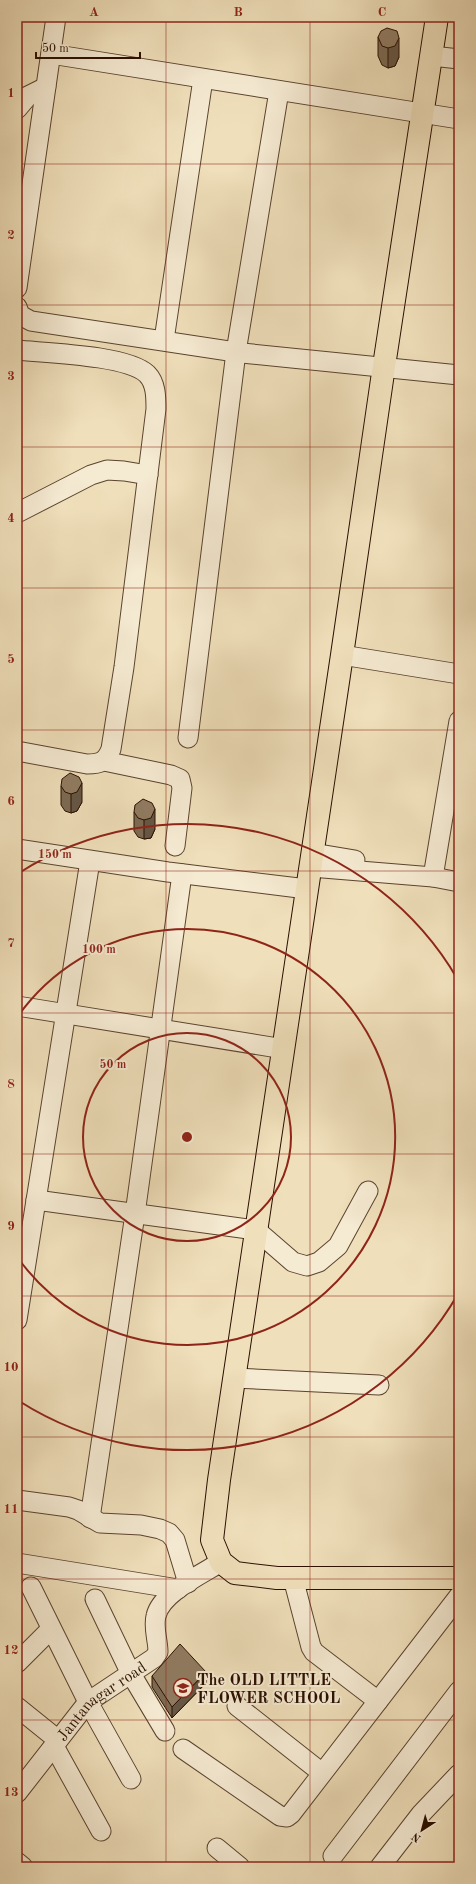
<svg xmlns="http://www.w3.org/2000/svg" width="476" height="1884" font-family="'Old Standard TT',serif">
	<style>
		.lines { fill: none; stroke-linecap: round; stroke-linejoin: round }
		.minor-casing { stroke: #5b432e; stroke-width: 21 }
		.major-casing { stroke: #2a0f00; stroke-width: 24 }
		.minor { stroke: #f5ead2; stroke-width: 19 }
		.major { stroke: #efdfba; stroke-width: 22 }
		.wall { fill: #7c6a53; stroke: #2a0f00 }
		.shaded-wall { fill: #655644; stroke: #2a0f00 }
		.building { fill: #907b61; stroke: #2a0f00 }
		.grid { fill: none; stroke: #8f2418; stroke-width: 1; stroke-opacity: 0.55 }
		.ring { fill: none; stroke: #8f2418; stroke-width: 2 }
		.labels { text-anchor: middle; stroke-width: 4; stroke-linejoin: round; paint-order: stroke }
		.poi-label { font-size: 16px; font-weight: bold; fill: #2a0f00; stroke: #f5ead2; text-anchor: start }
		.street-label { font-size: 16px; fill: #2a0f00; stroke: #f5ead2 }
		.centre { fill: #8f2418; stroke: #f5ead2; stroke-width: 2 }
		.ring-label { font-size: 12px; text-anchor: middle; font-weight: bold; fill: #8f2418; stroke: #f5ead2; stroke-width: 4; stroke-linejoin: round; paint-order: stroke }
		.neatline { fill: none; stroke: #8f2418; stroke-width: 1.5 }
		.grid-label { font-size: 13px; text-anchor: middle; font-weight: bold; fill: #8f2418 }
	</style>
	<rect width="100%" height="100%" fill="#efdfba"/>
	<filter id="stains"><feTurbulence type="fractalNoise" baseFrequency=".005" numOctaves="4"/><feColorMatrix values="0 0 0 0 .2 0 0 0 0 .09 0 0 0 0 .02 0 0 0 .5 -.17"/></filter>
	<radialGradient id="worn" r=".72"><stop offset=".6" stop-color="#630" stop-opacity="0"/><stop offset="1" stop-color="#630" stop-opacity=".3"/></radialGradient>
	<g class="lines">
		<g class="minor-casing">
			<g id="minor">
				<path d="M51,54l408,65"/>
				<path d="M432,56l27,3"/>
				<path d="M17,109l11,-13 18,-9"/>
				<path d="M17,288l39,-271"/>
				<path d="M17,307l3,8 11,6 211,32 217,22"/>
				<path d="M164,340l39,-261"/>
				<path d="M17,350c29,3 110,5 130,24 9,9 9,23 9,35l-32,258 -13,82c-5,13 -11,15 -24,15l-70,-13"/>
				<path d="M17,513l74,-38 16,-5 17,1 24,4"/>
				<path d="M342,655l117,19"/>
				<path d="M188,738l48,-386 43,-261"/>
				<path d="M104,761l67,14 9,4 2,9 -7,58"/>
				<path d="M17,849l151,23 139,17"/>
				<path d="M313,853l42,7"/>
				<path d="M311,867l122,10 26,5"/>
				<path d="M433,877l26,-156"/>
				<path d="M17,1006l267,43"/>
				<path d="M36,1200l220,30 37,32 14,4 12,-4 19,-16 30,-55"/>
				<path d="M17,1320l73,-459"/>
				<path d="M234,1378l145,7"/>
				<path d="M17,1500l52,7 9,3 22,13 41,2 19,4 9,4 6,7 13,43"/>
				<path d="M90,1518l45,-304 47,-340"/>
				<path d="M17,1563l161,26"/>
				<path d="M293,1578l18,69 3,5 64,49"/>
				<path d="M31,1587l57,115 43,77"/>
				<path d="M95,1599l36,75 34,57"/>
				<path d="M17,1663l34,-34"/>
				<path d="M237,1706l85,67"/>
				<path d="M17,1707l41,33"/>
				<path d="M54,1746l47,85"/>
				<path d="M183,1749l97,67 7,1 4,-3 168,-218"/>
				<path id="s1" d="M17,1793l71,-91 66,-44 4,-6c0,-12 -5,-24 -2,-36 5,-23 46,-42 65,-54"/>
				<path d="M217,1848l23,19"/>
				<path d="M333,1856l126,-165"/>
				<path d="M17,1862l6,5"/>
				<path d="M380,1867l41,-53 38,-40"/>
			</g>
		</g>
		<g class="major-casing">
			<path id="major" d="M437,17l-53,349 -42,289 -123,825 -7,60 9,22 14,11 42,5h182"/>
		</g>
		<use href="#minor" class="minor"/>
		<use href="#major" class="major"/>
	</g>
	<path class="wall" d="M378,37l21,20 -4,9 -7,2 -6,-3 -4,-9z
		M61,786l21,16 -5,9 -6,2 -6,-2 -4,-6z
		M134,812l21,17 -4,9 -7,1 -6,-2 -4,-6z
		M152,1676l54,7 -34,35 -20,-31z"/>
	<path class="shaded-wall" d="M399,38v19l-4,9 -7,2v-20z
		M82,783v19l-5,9 -6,2v-19z
		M21,787v19l-2,7 -2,1v-20z
		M155,809v20l-4,9 -7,1v-19z
		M206,1672v11l-34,35v-11z"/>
	<path class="building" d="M387,28l10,3 2,7 -4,8 -7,2 -6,-2 -4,-9 3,-6z
		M70,773l9,4 3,6 -5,9 -6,2 -6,-2 -4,-6 1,-7z
		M17,780l2,1 2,6 -2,6 -2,1z
		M143,799l9,4 3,6 -4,9 -7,2 -6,-2 -4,-6 1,-7z
		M180,1644l26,28 -34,35 -20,-31z"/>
	<path class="grid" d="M166,17v1850M310,17v1850M17,164h442M17,305h442M17,447h442M17,588h442M17,730h442M17,871h442M17,1013h442M17,1154h442M17,1296h442M17,1437h442M17,1579h442M17,1720h442"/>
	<g class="ring">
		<circle cx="187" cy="1137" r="104"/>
		<path d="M18 1016A208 208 0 1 1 18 1258"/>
		<path d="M458 1294A313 313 0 0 1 19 1401M19 873A313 313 0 0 1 458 980"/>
	</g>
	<defs>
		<g id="school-ring" transform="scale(1)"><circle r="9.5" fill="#f5ead2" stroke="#8f2418" stroke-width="1.5"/><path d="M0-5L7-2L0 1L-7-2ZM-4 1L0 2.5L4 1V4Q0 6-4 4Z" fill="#8f2418"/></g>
	</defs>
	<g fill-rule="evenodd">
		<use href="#school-ring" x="183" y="1688"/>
	</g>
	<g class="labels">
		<g class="poi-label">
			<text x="197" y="1685">The OLD LITTLE<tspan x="197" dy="18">FLOWER SCHOOL</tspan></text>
		</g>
		<g class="street-label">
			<text dy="6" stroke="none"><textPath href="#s1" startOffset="126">Jantanagar road</textPath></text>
		</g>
	</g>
	<circle cx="187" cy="1137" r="6" class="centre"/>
	<g class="ring-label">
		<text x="55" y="858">150 m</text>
		<text x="99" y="953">100 m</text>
		<text x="113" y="1068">50 m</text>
	</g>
	<rect width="476" height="1884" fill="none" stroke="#efdfba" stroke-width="44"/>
	<g transform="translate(422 1830) rotate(216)" stroke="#f5ead2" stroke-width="3" paint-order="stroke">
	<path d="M0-3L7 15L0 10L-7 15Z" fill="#2a0f00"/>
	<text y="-6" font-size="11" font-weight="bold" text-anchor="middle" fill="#2a0f00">N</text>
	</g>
	<path d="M36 52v6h104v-6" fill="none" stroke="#2a0f00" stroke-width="2"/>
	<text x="42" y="52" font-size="12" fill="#2a0f00" stroke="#f5ead2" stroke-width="3" paint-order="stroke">50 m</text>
	<rect x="22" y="22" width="432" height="1840" class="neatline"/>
	<g class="grid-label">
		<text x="94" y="16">A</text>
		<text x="238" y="16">B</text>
		<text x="382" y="16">C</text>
		<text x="11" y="97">1</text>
		<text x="11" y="239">2</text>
		<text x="11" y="380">3</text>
		<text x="11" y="522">4</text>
		<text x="11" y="663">5</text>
		<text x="11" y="805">6</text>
		<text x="11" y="947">7</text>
		<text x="11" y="1088">8</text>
		<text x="11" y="1230">9</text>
		<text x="11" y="1371">10</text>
		<text x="11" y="1513">11</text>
		<text x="11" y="1654">12</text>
		<text x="11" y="1796">13</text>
	</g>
	<rect width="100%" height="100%" filter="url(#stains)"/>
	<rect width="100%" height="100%" fill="url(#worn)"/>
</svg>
